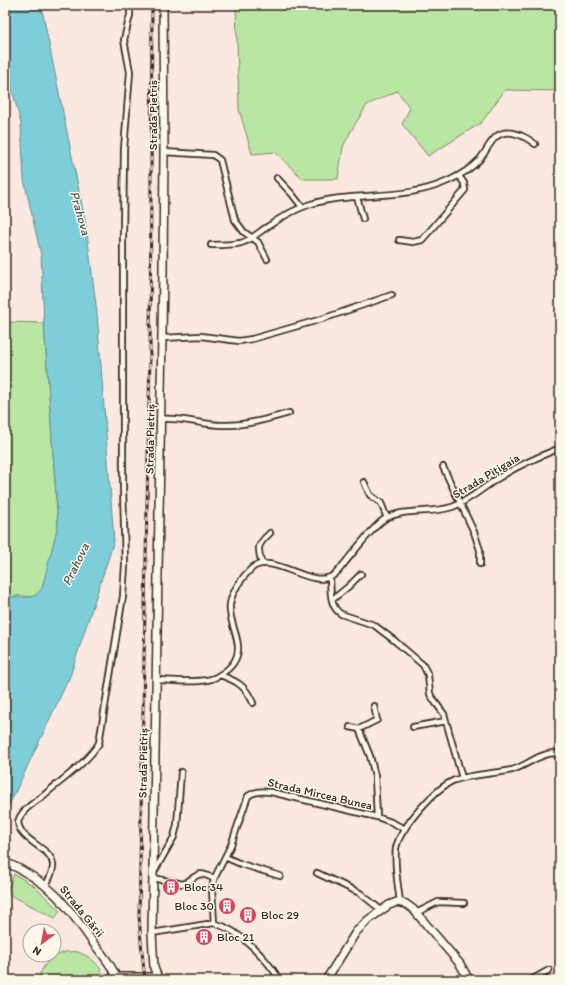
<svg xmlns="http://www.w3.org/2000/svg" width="565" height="985" font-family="Itim,sans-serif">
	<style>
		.green { fill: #bae6a4; stroke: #7a8861 }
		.water { fill: #7eceda; stroke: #638c8f }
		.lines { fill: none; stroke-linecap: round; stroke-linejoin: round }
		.minor-casing { stroke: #3b2a1e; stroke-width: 8 }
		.secondary-casing { stroke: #3b2a1e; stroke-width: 10 }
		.minor { stroke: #fbf7ec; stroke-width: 4.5 }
		.secondary { stroke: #fbf7ec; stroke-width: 7 }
		.rail-casing { stroke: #3b2a1e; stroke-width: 3 }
		.rail { stroke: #fbf7ec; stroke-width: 1.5; stroke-dasharray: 4.5; stroke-linecap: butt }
		.labels { text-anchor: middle; stroke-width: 3; stroke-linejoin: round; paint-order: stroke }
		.street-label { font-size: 12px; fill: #3b2a1e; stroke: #fbf7ec }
		.poi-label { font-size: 12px; fill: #3b2a1e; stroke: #fbf7ec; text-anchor: start }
		.water-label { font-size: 13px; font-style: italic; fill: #4f5b56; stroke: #fbf7ec }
	</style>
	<rect width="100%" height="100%" fill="#fbe9e1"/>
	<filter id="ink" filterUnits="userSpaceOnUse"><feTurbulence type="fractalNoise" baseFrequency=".025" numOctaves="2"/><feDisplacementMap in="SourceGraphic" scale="8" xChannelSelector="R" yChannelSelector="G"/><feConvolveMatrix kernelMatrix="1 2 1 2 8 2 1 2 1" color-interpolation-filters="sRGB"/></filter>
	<g filter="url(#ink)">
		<path class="green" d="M236,5h324v86l-55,-1 -24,33 -53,33 -26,-32 8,-16 -13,-17 -30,14 -16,26 -8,16 -5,32h-35l-28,-27 -23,2 -13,-45z
			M5,322l39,1 14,202 -15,63c-11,14 -14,6 -27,8 -3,1 -7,4 -9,5l-2,12z
			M14,874l19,11 27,26 -5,7 -49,-25z
			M65,952c4,0 9,-1 13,0 12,4 26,15 25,28h-65c4,-15 12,-23 27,-28z"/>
		<path class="water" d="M5,5h36l45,220 11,88 17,228 -44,135 -65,138v-201l2,-12 2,-4c15,-2 23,6 33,-9l16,-63 -14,-202 -3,-68 -17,-75 -3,-56 -16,-62z"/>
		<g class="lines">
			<g class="minor-casing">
				<path id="minor" d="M164,152l49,3 7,5 15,60 9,12 14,10 9,17
					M277,178l15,16 10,13
					M357,197l6,22
					M399,240l14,2 9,-2 43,-50 -1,-7 -5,-7
					M211,245c10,0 21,0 30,-2 10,-3 18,-11 26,-16 13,-9 26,-17 41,-22 45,-15 95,-3 140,-24 11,-5 23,-12 32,-22 6,-7 9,-16 16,-22 11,-10 29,-1 39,7
					M163,338l38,-2 38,5 13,-2 70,-20 70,-24
					M161,419c21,-2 41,6 61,6 22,1 46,-6 67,-12
					M443,467l31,65 6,18v14
					M364,482l6,13 11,8 6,15
					M262,564c-5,-17 -5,-19 8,-31
					M330,578c1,13 -1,28 11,36l33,11 21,16 28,24 5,10 2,19 5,8 9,12 2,7 16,57
					M332,600l17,-14 12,-12
					M220,675c17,6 26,11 33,28
					M156,680c16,0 34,3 51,0 8,-1 15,-6 21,-11 23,-21 -1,-42 2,-65 2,-13 13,-28 22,-36 19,-16 57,19 78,9 6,-2 10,-8 13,-12 10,-12 31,-40 43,-47 20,-10 45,-4 66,-11 17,-6 33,-21 48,-30 19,-12 40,-21 60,-29
					M350,727l9,2 18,-9 -3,-14
					M413,727l33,-6
					M359,729l11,27 5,20 2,41
					M225,857l16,7 39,12
					M560,857v-1
					M154,872l20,-35 3,-12 4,-53
					M317,873l43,20 21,17
					M153,878l30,6c15,-7 13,-15 31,-5
					M46,885c3,-6 8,-14 7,-21 -2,-17 -33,-22 -35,-42 3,-12 16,-19 25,-26 17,-15 45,-34 56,-53l24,-147 2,-31 -2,-80v-245l1,-91 6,-77 -6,-32 6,-25v-10
					M400,902c-2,-17 -6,-37 -4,-54 4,-20 40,-61 59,-68 18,-6 38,-6 57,-10 14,-4 26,-16 42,-17l6,5
					M416,913l22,-11 26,1
					M214,923l-2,-33 2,-11 17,-34 17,-49c7,-5 14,-5 23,-4l106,25 14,5 14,7
					M152,933l62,-10c26,7 52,35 66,57
					M531,980l18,-10"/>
			</g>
			<g class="secondary-casing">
				<path id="secondary" d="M5,862c46,20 61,42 89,82 9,11 19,23 23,36
					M117,977h40
					M159,980l-5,-12 -2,-35 11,-660 1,-121 -1,-147
					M326,980l30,-48 12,-12 21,-15 8,-3 9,2 7,5 47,55 9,16"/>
			</g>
			<use href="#minor" class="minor"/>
			<use href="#secondary" class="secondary"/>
			<g class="rail-casing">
				<path id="rail" d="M145,980l-4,-38 -2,-26 11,-563 2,-348"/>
			</g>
			<use href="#rail" class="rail"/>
		</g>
	</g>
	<defs>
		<g id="building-disc" transform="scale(0.9)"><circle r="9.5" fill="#d1495b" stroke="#fbf7ec"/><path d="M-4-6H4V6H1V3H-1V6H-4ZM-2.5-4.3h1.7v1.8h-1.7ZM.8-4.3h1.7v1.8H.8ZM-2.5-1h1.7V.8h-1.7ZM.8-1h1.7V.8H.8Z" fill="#fff"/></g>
	</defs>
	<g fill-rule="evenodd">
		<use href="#building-disc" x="171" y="887"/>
		<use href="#building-disc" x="227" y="906"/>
		<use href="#building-disc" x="248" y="915"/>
		<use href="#building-disc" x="204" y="937"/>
	</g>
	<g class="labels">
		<g class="street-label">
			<text transform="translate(153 115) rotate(-90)" y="4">Strada Pietriș</text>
			<text transform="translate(150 439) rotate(-89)" y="4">Strada Pietriș</text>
			<text transform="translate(486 476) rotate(-31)" y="4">Strada Pițigaia</text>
			<text transform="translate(143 763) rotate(-89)" y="4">Strada Pietriș</text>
			<text transform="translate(320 794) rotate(13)" y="4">Strada Mircea Bunea</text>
			<text transform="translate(82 911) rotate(51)" y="4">Strada Gării</text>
		</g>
		<g class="poi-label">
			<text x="184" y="891">Bloc 34</text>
			<text x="214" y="910" text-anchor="end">Bloc 30</text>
			<text x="261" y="919">Bloc 29</text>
			<text x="217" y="941">Bloc 21</text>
		</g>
		<g class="water-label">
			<text transform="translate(81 213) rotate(74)" y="5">Prahova</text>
			<text transform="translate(75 564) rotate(-64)" y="5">Prahova</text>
		</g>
	</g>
	<rect width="565" height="985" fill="none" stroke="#fbf7ec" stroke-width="20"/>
	<rect x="10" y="10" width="545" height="965" fill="none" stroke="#3b2a1e" stroke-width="1.5" filter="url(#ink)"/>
	<g transform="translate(42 943) rotate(212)"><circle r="19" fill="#fbf7ec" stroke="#aea59a"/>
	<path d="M0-3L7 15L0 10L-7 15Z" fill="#d1495b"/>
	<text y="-6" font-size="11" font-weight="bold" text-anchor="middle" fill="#3b2a1e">N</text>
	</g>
</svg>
